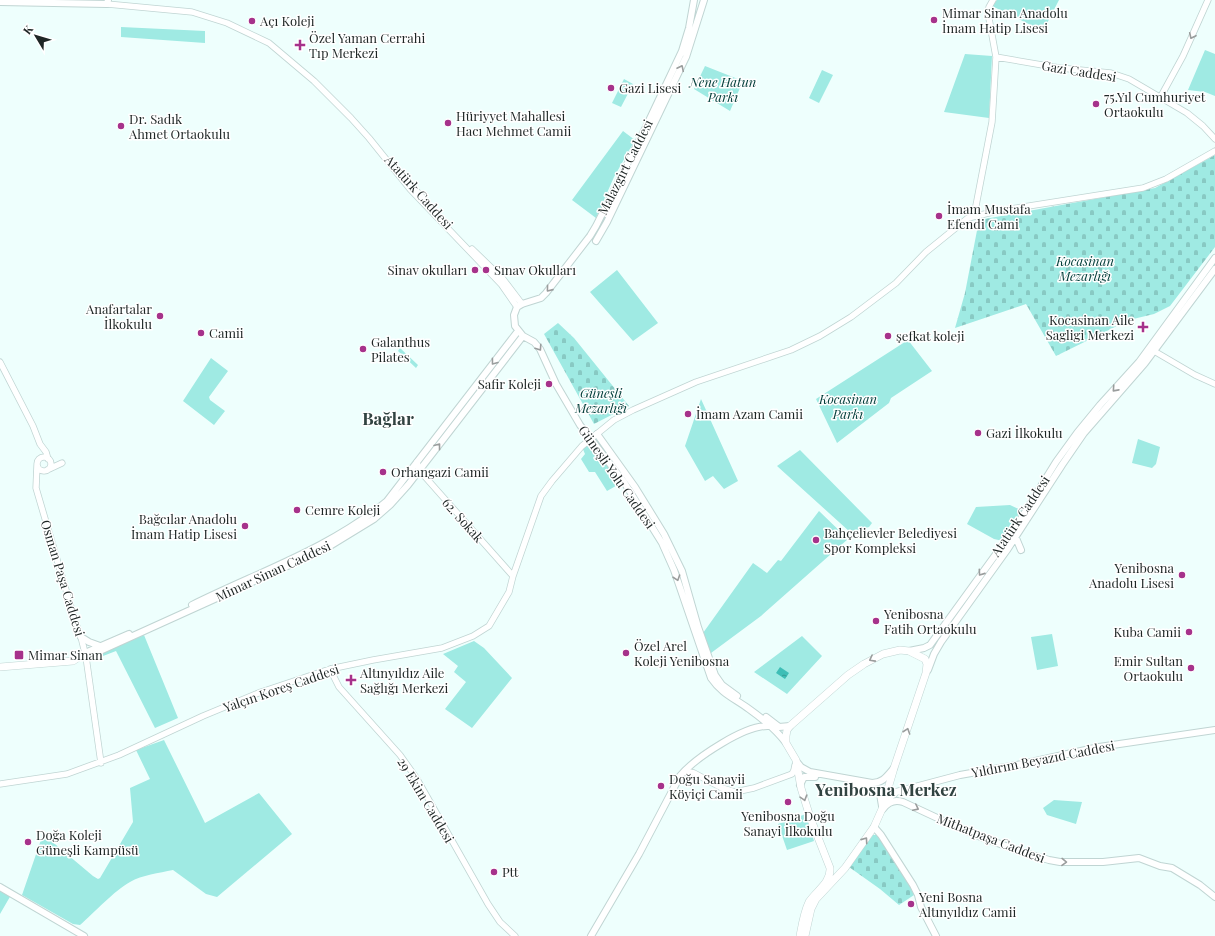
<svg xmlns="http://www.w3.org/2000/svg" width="1215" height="936" font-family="'Playfair Display',serif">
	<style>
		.green { fill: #9feae3 }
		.cemetery { fill: url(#cemetery-stones) }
		.water { fill: url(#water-ripples) }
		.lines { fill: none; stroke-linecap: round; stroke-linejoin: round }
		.tertiary-casing { stroke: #c0d5d3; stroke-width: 7 }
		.secondary-casing { stroke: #c0d5d3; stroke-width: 8 }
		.primary-casing { stroke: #c0d5d3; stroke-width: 8 }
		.tertiary { stroke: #fff; stroke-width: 5.5 }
		.secondary { stroke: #fff; stroke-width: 6 }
		.primary { stroke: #fff; stroke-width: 7 }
		.oneway { stroke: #9a9d9d }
		.poi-dot { fill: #a6328b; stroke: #fff; stroke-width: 1.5 }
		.labels { text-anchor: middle; stroke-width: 3; stroke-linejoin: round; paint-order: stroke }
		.poi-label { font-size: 13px; fill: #1e2625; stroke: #fff; text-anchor: start }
		.street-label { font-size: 13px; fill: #1e2625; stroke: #fff }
		.park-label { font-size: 13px; font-style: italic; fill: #003d39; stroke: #fff }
		.district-label { font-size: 17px; font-weight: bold; fill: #314341; stroke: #fff }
	</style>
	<defs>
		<pattern id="cemetery-stones" width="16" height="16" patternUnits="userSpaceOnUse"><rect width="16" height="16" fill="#9feae3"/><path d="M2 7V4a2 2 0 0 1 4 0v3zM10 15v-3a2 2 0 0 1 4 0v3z" fill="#88c9c3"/></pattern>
		<pattern id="water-ripples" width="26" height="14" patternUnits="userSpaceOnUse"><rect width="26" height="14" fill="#3ebeb6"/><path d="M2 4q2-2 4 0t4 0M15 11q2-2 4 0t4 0" fill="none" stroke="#339a94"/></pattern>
	</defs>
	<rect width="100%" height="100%" fill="#eefffd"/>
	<path class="green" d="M997,0h62l-16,31 -51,-25z
		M121,27l84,4v12l-84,-6z
		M1205,50l10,4v42l-10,-4 -17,-2z
		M965,54l27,2 -3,62 -45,-6z
		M705,66l38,15 -13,30 -36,-22z
		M822,70l11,5 -14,28 -10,-5z
		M624,79l9,5 -12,23 -9,-4z
		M623,131l12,9 -21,37 -18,41 -24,-18z
		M617,270l41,53 -25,18 -43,-49z
		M908,340l24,31 -41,27 -2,5 -52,40 -21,-44z
		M400,348l18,17 -2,3 -18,-17z
		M211,358l17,13 -19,26 1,3 15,11 -11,14 -31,-24z
		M701,399l37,82 -14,8 -11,-13 -8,5 -20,-35z
		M1138,439l22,8 -4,17 -4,4 -20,-5z
		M584,446h9l28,37 -14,8 -12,-19h-6l-8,-13 4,-5 -3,-7z
		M800,450l72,73 -3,4 -19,5 -73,-66z
		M1010,505l11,5 -18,31 -9,-2 -27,-15 9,-17z
		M819,511l29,28 -87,77 -50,37 -8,-20 50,-70 14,10 11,-13 3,1z
		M1052,634l6,32 -21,4 -6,-33z
		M144,635l34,83 -23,10 -39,-77 -26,10v-3z
		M802,636l20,20 -35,38 -33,-22z
		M474,641l10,7 28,30 -40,50 -27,-19 21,-27 -12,-10 4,-6 -15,-12z
		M164,740l41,83 54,-30 33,41 -75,63 -11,-3 -33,-24c-14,3 -31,5 -43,12 -15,8 -36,31 -50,43l-7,-1 -51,-29 21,-61 50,42 5,3 2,-1 33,-56 -3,-34 20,-9 -14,-29z
		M1054,800l28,2 -6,22 -29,-9 -4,-7z
		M806,814l8,27 -27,9 -9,-26z
		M0,889l11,6 -11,19z"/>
	<path class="cemetery" d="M1215,155v92l-45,59 -16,8 -25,6 -73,36 -30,-52 -71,24 10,-35 14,-73 176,-32z
		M558,323l16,15 55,68 -35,18 -50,-90z
		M873,835h5l30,47 6,13 -15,10 -19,-16 -31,-22z"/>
	<path class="water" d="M780,667l9,6 -4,6 -9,-6z"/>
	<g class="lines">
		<g class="tertiary-casing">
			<path id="tertiary" d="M107,4l85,8 35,11 42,20 45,38 37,37 18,20 41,51 91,95 16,23
				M996,57l64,11 51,5 18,6 58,34 16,13 12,13
				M1160,98l23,-42 25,-56
				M404,178l23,24
				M974,216l18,-94 4,-65 -8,-44 1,-6 4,-7
				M472,249l31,30 19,25
				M1154,351l41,24 20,9
				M0,362l33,64 7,18 6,8 2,7
				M37 464a7 7 0 1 1 14 0a7 7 0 1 1-14 0Z
				M417,462l2,8 94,106
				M37,465l-1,23 40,136 5,13 5,20 15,106
				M47,470l15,-7
				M330,669l9,18 61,68 17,24 71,125 12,18 15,14
				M685,771l9,2 28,15 13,4 19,-4 38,-14 2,-4 1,-5
				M0,784l67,-10 52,-19 84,-39 58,-24 69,-23 43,-9 69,-12 31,-12 16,-10 20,-34 4,-16 28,-80 11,-15 30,-35 32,-26 19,-10 63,-28 95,-32 29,-14 31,-19 45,-34 30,-31 42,-34 29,-7 146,-23 23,-9 49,-28"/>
		</g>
		<g class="secondary-casing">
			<path id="secondary" d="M694,0l-5,28 -7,23 -36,76 -50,99 -6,10 -44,57 -5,5 -19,6 -5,3 -3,8 1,11 8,10 11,6 6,7 16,35 24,41 44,57 38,61 12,27 37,108c11,16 23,20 38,31 14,10 27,20 37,34
				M0,2l107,2 1,-4
				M596,241l11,-19 79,-165 18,-57
				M597,434l38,53 29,47 18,37 16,56 17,48 7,10 15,11
				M1016,538l5,12
				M192,605c66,-33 137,-56 195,-104l131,-170
				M81,637l8,5 11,4
				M909,651l15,-3 6,-3 87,-120 39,-63 21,-29 23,-28 39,-43 76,-104
				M85,653l44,-19
				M86,657l5,-2 234,-106 49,-30 16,-14 18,-20 115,-149
				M928,670l6,-16 7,-12 66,-92 55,-85 22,-32 61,-70 70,-94
				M766,717l13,10 11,-1
				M797,762l4,5 9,5 62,11c11,0 15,-7 22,-15
				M855,784l17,5 8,5 2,12
				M800,785l4,-8h11
				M885,804l5,-7 6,-5 64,-17 62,-11 77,-17 116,-17
				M883,809c5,-7 11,-10 20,-7l45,21 33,14 41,15 27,8 11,2h43l36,-4 21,8 12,2 28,17 15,12
				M874,827l7,8 32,50 5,10 3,12 15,29
				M0,887l84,49
				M591,936l48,-82 41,-78c15,-18 66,-52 90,-50"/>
		</g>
		<g class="primary-casing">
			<path id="primary" d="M0,667l73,-6 12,-8
				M800,936c2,-11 4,-24 9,-34 7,-11 22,-19 21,-34l-20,-51 -9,-29 -5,-28 -10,-17v-7l1,-6 3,-4 58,-51 16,-11 19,-10 17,-4 9,1 16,8 2,5 -1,9 -32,95 -12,41 -8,18 -29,41 -29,31 -5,10 -6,27"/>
		</g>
		<use href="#tertiary" class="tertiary"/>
		<use href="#secondary" class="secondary"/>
		<use href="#primary" class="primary"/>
	</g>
	<defs><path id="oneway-chevron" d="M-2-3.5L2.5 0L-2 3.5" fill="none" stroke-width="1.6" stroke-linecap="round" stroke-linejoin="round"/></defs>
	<g class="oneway">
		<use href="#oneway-chevron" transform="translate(1192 36) rotate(115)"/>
		<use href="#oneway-chevron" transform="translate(681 68) rotate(-64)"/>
		<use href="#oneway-chevron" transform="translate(549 289) rotate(129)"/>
		<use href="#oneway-chevron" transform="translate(539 348) rotate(56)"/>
		<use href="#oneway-chevron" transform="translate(494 362) rotate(127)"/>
		<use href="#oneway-chevron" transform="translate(1115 389) rotate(132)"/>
		<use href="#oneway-chevron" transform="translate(438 446) rotate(-52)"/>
		<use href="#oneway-chevron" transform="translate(981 573) rotate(125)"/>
		<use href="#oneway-chevron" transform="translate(677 578) rotate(71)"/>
		<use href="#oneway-chevron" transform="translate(872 659) rotate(152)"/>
		<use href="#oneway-chevron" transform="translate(907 731) rotate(-71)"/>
		<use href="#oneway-chevron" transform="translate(804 798) rotate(73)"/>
		<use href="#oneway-chevron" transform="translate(916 808) rotate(27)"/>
		<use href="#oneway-chevron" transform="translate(865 840) rotate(-55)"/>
		<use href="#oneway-chevron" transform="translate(1064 862) rotate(1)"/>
	</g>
	<g class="poi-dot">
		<circle cx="934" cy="20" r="4"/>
		<circle cx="252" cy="21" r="4"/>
		<path d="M298 39h4v4h4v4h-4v4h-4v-4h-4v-4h4z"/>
		<circle cx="611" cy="88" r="4"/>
		<circle cx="1096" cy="104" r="4"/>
		<circle cx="448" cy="123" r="4"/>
		<circle cx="121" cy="126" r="4"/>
		<circle cx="939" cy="216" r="4"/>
		<circle cx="475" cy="270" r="4"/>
		<circle cx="486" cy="270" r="4"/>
		<circle cx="160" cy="316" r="4"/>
		<path d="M1141 321h4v4h4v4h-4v4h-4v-4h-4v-4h4z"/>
		<circle cx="201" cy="333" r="4"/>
		<circle cx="888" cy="336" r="4"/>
		<circle cx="363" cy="349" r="4"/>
		<circle cx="549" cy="384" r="4"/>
		<circle cx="688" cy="414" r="4"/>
		<circle cx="978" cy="433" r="4"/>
		<circle cx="383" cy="472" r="4"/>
		<circle cx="297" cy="510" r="4"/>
		<circle cx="245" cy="526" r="4"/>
		<circle cx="816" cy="540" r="4"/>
		<circle cx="1182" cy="575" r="4"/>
		<circle cx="876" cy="621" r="4"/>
		<circle cx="1189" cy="632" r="4"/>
		<circle cx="626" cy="653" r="4"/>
		<rect x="14" y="650" width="10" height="10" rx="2"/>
		<circle cx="1191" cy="668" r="4"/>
		<path d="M349 674h4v4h4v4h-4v4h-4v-4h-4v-4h4z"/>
		<circle cx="661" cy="786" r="4"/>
		<circle cx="788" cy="802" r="4"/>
		<circle cx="28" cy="842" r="4"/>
		<circle cx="494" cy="872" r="4"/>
		<circle cx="911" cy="904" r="4"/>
	</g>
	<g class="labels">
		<g class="poi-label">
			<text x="942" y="18">Mimar Sinan Anadolu<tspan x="942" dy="15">İmam Hatip Lisesi</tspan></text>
			<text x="260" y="26">Açı Koleji</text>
			<text x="309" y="43">Özel Yaman Cerrahi<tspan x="309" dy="15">Tıp Merkezi</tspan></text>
			<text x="619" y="93">Gazi Lisesi</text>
			<text x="1104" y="102">75.Yıl Cumhuriyet<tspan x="1104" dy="15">Ortaokulu</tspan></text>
			<text x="456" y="121">Hüriyyet Mahallesi<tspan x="456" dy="15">Hacı Mehmet Camii</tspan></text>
			<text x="129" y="124">Dr. Sadık<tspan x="129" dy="15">Ahmet Ortaokulu</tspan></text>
			<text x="947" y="214">İmam Mustafa<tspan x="947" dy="15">Efendi Cami</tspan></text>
			<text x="467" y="275" text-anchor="end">Sinav okulları</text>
			<text x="494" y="275">Sınav Okulları</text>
			<text x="152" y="314" text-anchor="end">Anafartalar<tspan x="152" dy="15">İlkokulu</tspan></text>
			<text x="1134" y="325" text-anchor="end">Kocasinan Aile<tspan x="1134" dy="15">Sagligi Merkezi</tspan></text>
			<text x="209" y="338">Camii</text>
			<text x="896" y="341">şefkat koleji</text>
			<text x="371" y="347">Galanthus<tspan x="371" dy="15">Pilates</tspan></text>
			<text x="541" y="389" text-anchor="end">Safir Koleji</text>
			<text x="696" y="419">İmam Azam Camii</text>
			<text x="986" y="438">Gazi İlkokulu</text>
			<text x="391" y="477">Orhangazi Camii</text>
			<text x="305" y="515">Cemre Koleji</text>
			<text x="237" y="524" text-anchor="end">Bağcılar Anadolu<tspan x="237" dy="15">İmam Hatip Lisesi</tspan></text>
			<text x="824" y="538">Bahçelievler Belediyesi<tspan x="824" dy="15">Spor Kompleksi</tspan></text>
			<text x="1174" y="573" text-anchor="end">Yenibosna<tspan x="1174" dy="15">Anadolu Lisesi</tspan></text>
			<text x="884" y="619">Yenibosna<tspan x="884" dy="15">Fatih Ortaokulu</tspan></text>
			<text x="1181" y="637" text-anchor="end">Kuba Camii</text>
			<text x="634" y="651">Özel Arel<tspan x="634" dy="15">Koleji Yenibosna</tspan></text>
			<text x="28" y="660">Mimar Sinan</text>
			<text x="1183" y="666" text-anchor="end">Emir Sultan<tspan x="1183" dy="15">Ortaokulu</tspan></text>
			<text x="360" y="678">Altınyıldız Aile<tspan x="360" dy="15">Sağlığı Merkezi</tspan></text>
			<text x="669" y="784">Doğu Sanayii<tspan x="669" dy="15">Köyiçi Camii</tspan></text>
			<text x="788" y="821" text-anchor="middle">Yenibosna Doğu<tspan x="788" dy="15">Sanayi İlkokulu</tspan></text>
			<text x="36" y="840">Doğa Koleji<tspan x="36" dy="15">Güneşli Kampüsü</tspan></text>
			<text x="502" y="877">Ptt</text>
			<text x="919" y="902">Yeni Bosna<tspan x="919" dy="15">Altınyıldız Camii</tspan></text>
		</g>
		<g class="street-label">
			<text transform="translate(1079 71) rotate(9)" y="5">Gazi Caddesi</text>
			<text transform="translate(625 167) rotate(-63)" y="5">Malazgirt Caddesi</text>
			<text transform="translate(419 192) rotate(48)" y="5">Atatürk Caddesi</text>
			<text transform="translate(617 477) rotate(55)" y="5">Güneşli Yolu Caddesi</text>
			<text transform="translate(1020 516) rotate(-56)" y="5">Atatürk Caddesi</text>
			<text transform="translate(463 520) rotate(48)" y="5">62. Sokak</text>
			<text transform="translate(273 571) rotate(-25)" y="5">Mimar Sinan Caddesi</text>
			<text transform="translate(63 578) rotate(73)" y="5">Osman Paşa Caddesi</text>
			<text transform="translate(281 688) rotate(-19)" y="5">Yalçın Koreş Caddesi</text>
			<text transform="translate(1043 759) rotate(-11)" y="5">Yıldırım Beyazıd Caddesi</text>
			<text transform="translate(426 800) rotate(59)" y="5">29 Ekim Caddesi</text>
			<text transform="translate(991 838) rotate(21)" y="5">Mithatpaşa Caddesi</text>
		</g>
		<g class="park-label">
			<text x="723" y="87">Nene Hatun<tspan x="723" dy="15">Parkı</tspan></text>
			<text x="1085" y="266">Kocasinan<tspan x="1085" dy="15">Mezarlığı</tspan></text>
			<text x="601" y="398">Güneşli<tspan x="601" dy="15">Mezarlığı</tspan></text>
			<text x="848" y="404">Kocasinan<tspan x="848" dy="15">Parkı</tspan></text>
		</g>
		<g class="district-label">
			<text x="388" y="425">Bağlar</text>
			<text x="886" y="796">Yenibosna Merkez</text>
		</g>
	</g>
	<g transform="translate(36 36) rotate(308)" stroke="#ffffff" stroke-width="3" paint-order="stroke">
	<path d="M0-3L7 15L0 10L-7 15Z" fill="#1e2625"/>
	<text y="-6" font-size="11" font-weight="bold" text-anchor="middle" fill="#1e2625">K</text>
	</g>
</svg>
